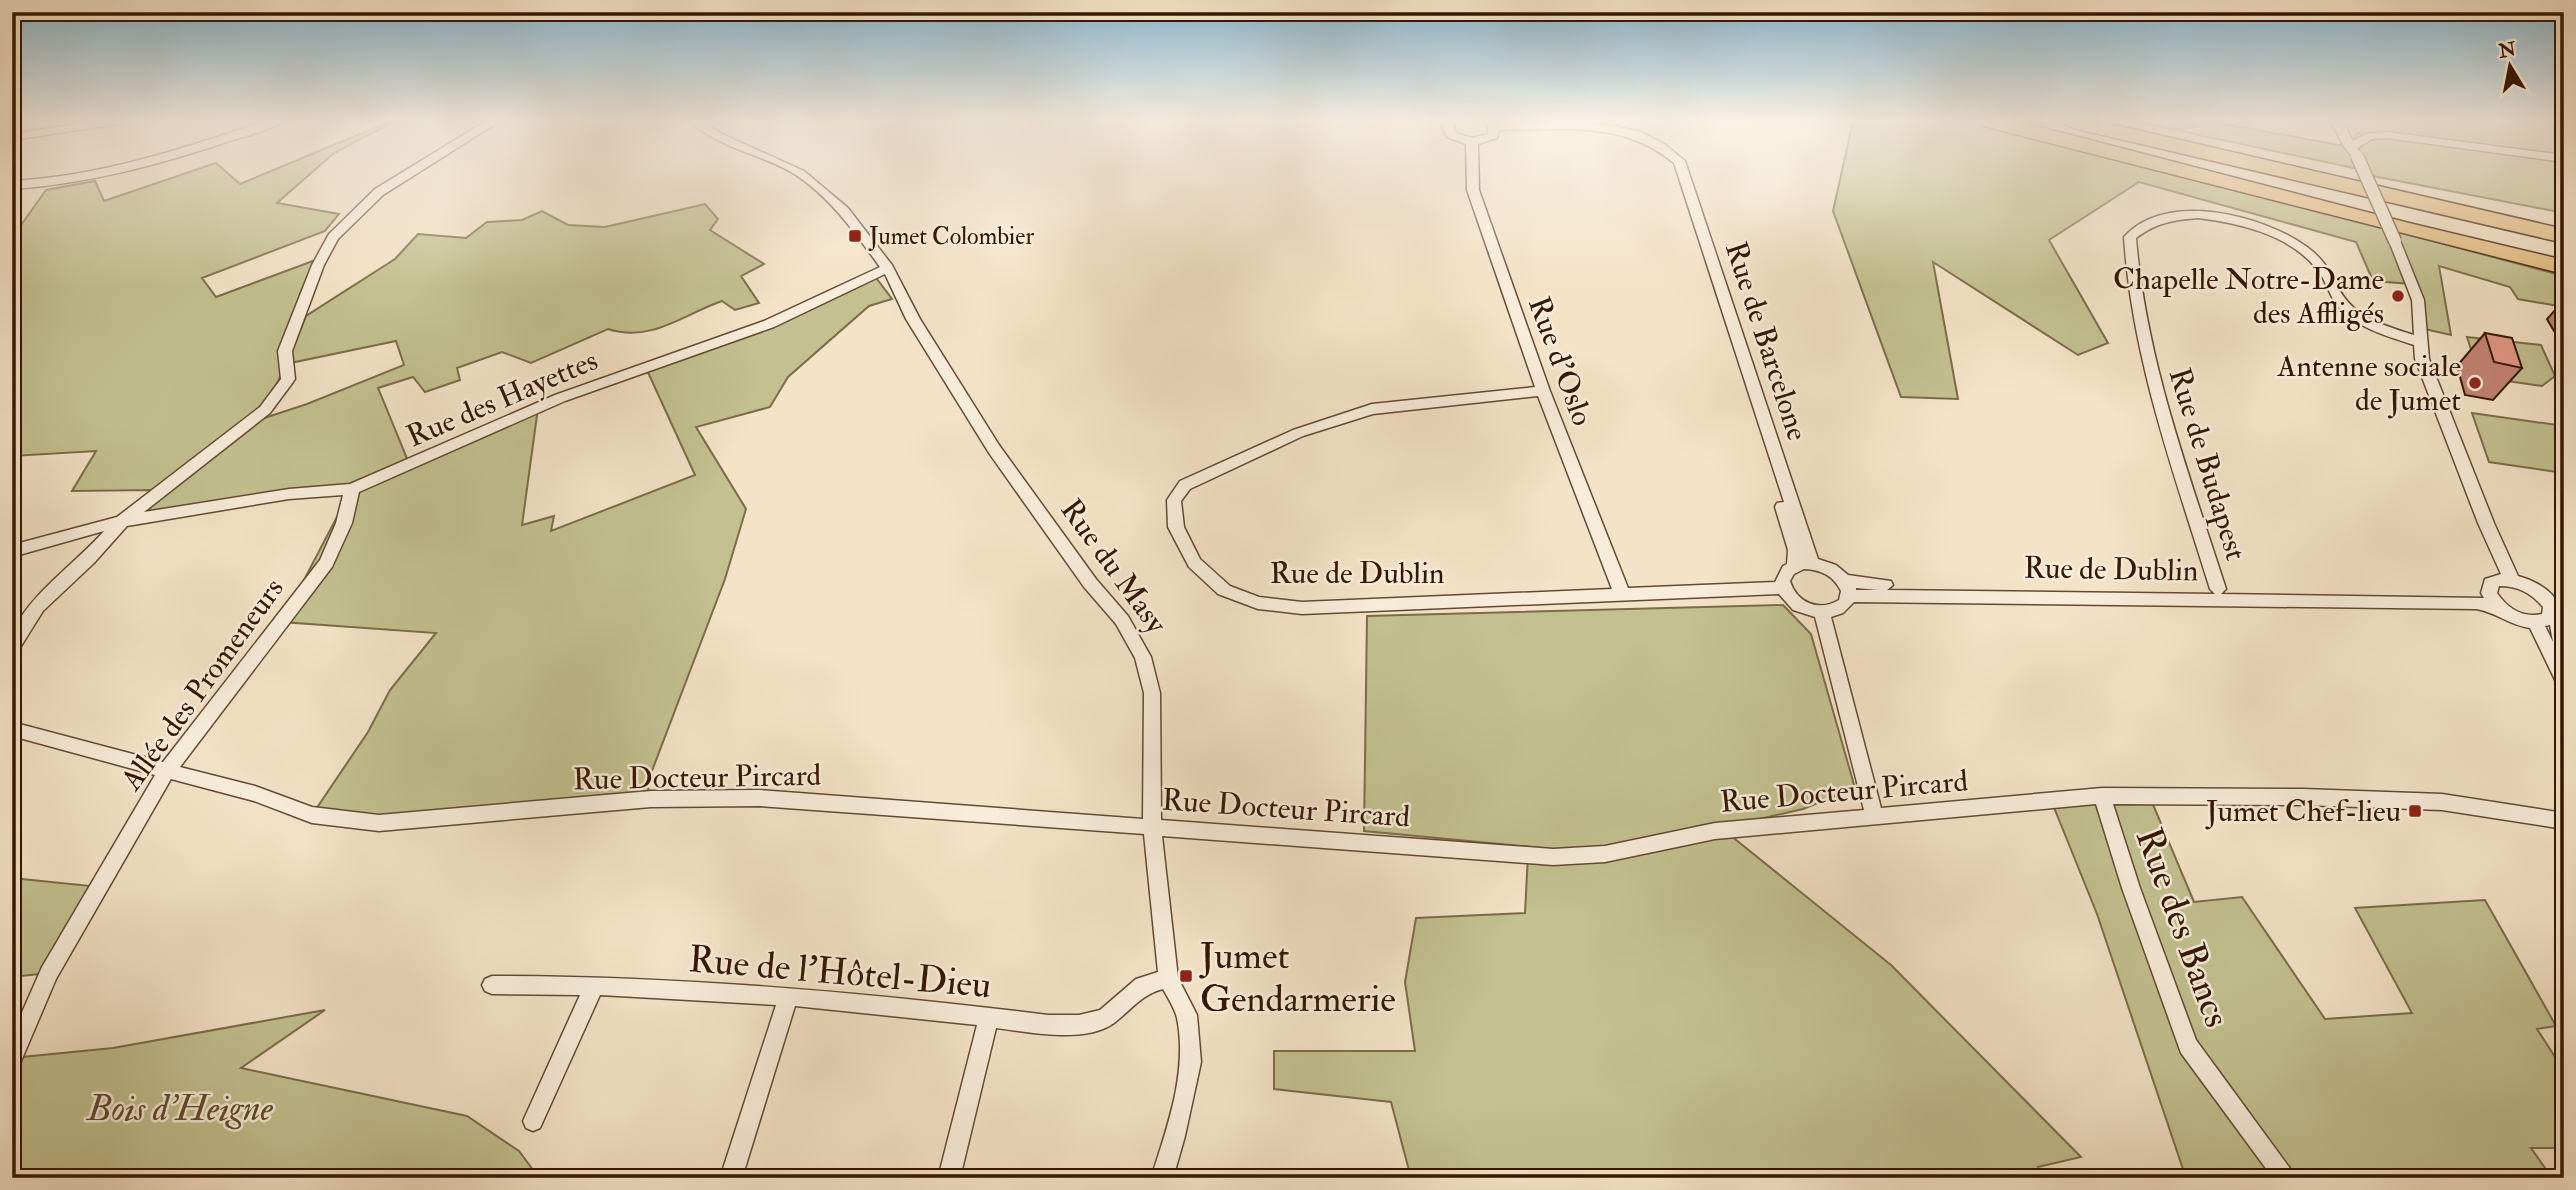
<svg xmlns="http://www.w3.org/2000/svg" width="2576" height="1190" font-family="'IM FELL Double Pica',serif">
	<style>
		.green { fill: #c3c190; stroke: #7c6c49; stroke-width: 2; fill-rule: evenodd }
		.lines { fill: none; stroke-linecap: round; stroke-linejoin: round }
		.street-casing { stroke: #654933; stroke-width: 3 }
		.secondary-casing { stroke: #351602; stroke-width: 3 }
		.highway-casing { stroke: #351602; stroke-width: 3 }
		.street { fill: #f8eddb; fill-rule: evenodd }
		.secondary { fill: #f8eddb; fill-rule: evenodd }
		.highway { fill: #eac284; fill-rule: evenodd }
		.tram { stroke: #351602; stroke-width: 2 }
		.street-bridge-casing { stroke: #654933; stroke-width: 15; stroke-linecap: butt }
		.street-bridge { stroke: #f8eddb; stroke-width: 12 }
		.wall { fill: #c48476; stroke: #351602; stroke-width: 2 }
		.building { fill: #e49a89; stroke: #351602; stroke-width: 2 }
		.poi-dot { fill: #8f2418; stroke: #f8eddb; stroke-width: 2.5 }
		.labels { text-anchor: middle; stroke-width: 5; stroke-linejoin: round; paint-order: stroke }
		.far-poi-label { font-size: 24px; fill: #351602; stroke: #f8eddb; text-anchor: start }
		.poi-label { font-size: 30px; fill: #351602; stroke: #f8eddb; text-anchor: end }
		.street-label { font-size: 30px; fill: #351602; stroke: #f8eddb }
		.near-street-label { font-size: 37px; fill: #351602; stroke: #f8eddb }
		.near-poi-label { font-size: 37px; fill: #351602; stroke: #f8eddb; text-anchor: start }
		.near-park-label { font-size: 37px; font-style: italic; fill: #60492d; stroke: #f8eddb }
	</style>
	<rect width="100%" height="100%" fill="#f4e3c7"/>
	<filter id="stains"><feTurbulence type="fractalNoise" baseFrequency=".00286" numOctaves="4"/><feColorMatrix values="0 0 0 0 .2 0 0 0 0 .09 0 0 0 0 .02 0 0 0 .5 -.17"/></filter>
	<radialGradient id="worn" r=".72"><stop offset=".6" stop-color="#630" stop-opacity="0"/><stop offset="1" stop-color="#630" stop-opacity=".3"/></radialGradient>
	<path class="green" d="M391,121h4l-61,32 -57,50 62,11 -14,17 -123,47 14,19 105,-39 -33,102 18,-44 89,-57 23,-25 48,4 21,-16 35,-2 20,-9 26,14 37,2 100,-23 13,15 -8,11 54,34 -23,12 18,27 -24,7 -13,-9c-38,13 -71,42 -114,28l-77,34 -29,-11 -45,16 3,12 -35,12 -12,-15 -35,11 30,73 130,-53 -16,117 32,-9 -3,15 144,-56 -49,-107 134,-49 94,-44 18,24 -23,7 -81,71 -18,30 -74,20 50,82 -21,70 -78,205 4,15 -272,24 -67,-8 56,-83 22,-42 46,-57 -154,-11 69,-132 -229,31 31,-31 -81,1 24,-40 -84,5v-218l34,-48 49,-9 9,20 112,-38 24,21zM396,341l8,24 -97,39 -58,19 16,-13 21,-46z
		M1853,121h130l581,155v31l-46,-8 -8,-12 -71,-21 12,69 -31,-7 -8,-44 -39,-3 -17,-39 -217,-60 -90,58 59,103 -30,12 -145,-93 25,137 -57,-2 -68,-186z
		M2134,121h74l142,26 8,22z
		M2336,121h214l14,8v27l-146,-19 -60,-4 -7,11z
		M2370,136l194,25v52l-191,-37 -14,-27z
		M2467,337l74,8 14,31 -13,10 -42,-6 -24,-15z
		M2472,413l92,13v47l-75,-11z
		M1783,605l28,29 44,154 -52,21 -109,25 31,-3 166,134 190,192 -43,10 7,11h-634l-20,-76 -117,-13v-38h141l-10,-69 11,-64 109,-5 3,-58 67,-2 -231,-22 3,-215z
		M2149,795l45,107 48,-5 83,122 87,-6 -57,-105 130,-8 71,126 -19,3 27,42v77h-33l21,30h-366l-89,-264 -46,-114z
		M12,878l79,8 -42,87 -37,4z
		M325,1010l-84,58 226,48 52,35 20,27h-527v-120l101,-10z"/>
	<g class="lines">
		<g class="street-casing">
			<path id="street" d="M94,121h30l-5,3 -107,16v-6z
				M266,121h17c-13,10 -34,14 -50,19 -72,24 -144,44 -221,49v-8c89,-5 170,-32 254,-60z
				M486,121h14l-117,74 -45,44 -14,26 -32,86 3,28 -2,3 -23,31 -126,99 145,-23 61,-5 205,-89 209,-74 116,-54c-24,-33 -49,-69 -84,-92 -33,-21 -77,-26 -106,-54h13l17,12 84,38 44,37 44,57 28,54 79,126 97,134 32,37 23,41 9,36 1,127 392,29 52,-3 110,-23 149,-13 -49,-193 -22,-7 -14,-16 -477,20 -44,-5 -40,-15 -29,-27 -21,-40 -1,-27 13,-19 113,-51 79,-26 163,-17 -68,-197 -1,-46 -19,-7 -5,-10 4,-6h11l-3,6 2,6 16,5 16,-4v-7l-4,-6 13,3 70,-2 49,4 27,7 21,11 21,17 133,398 18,6 12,10 43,6 2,4 -6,5 328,4 -5,-5c-36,-116 -78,-230 -86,-352 42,-47 139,-22 183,10 25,18 24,35 41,55 15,18 44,26 66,33l-2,-35 -23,-59 2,-3h8l25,62 5,59 65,164 24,53c14,4 35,13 40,29 2,7 1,8 6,15v68l-6,-2 -28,-58c-21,-3 -32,-15 -54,-19l-622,-7 -11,11 -12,4 50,191 221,-20 201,1 139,5 122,19v16l-122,-19 -139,-5 -190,-1 27,84 56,152 101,138h-24l-92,-125 -59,-165 -26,-84 -381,35 -110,23 -52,3 -391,-29 16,142 19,37 4,47 -16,74 -12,42h-22c16,-50 37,-107 26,-160 -2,-9 -9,-20 -14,-29 -21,5 -32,21 -49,34 -29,21 -85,9 -118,5l-36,150h-22l39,-153 -182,-19 -53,172h-22l56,-173 -176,-10 -60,133 -7,3 -7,-3 -3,-7 57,-126 -88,-1 -7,-3 -3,-6 3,-6 7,-3c186,0 371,16 556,39h31l21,-5 36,-31 22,-7 -14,-138 -384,-28 -109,1 -272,24 -67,-8 -58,-22 -83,-22 -115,200 -37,87 -7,3v-34l30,-68 113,-192 -143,-39v-14l151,40 157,-202 16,-37 7,-28 -54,4 -162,27 -33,37 -51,48 -25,40 -6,1c0,-7 -1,-16 2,-22 15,-35 64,-69 90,-99l-92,26v-12l105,-28 143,-110 21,-28 -3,-28 34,-86 17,-31 46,-45zM1567,129c41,1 74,7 107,34l110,339 -7,1 -2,4 13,43 -1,14 -4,2 -8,16 -147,6 -78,-197 -71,-201 -1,-46 19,-6 2,-8zM2198,218c41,5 90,16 118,50 11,12 13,30 25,42 19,19 49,27 73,35l1,14 63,164 23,51 -16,5 -4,14 3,5 -263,-4 5,-5c-37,-115 -80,-229 -90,-351 20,-15 37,-18 62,-20zM885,274l21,45 83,134 95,134 32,37 19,34 9,35 -1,126 -383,-29 -109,1 -272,24 -67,-8 -57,-21 -75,-19 152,-200 20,-44 7,-31 206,-91 209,-74zM1538,396l74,193 -310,13 -43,-5 -29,-11 -30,-27 -16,-32 -3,-26 9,-12 113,-53 70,-22zM1804,569c17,1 29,6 37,22l-2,9c-20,12 -42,3 -49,-19l4,-7zM2499,586c19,0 32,7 44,21l-1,7c-19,4 -34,-5 -45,-21zM1856,588l22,2h-22zM2550,625l3,17 -8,-16z
				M2331,121h11l11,20 13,-7 21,-2 177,23v7l-177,-24 -15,1 -15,9 5,7 -6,3c-12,-6 -18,-24 -25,-37z"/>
		</g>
		<g class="secondary-casing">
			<path id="secondary" d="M2547,121h17v10z"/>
		</g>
		<g class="highway-casing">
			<path id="highway" d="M1981,121h36l392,102 155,37v14l-581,-148z
				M2098,121l466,108v14l-491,-115 -11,-6z"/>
		</g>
		<use href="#street" class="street"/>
		<use href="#secondary" class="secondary"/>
		<use href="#highway" class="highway"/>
		<path class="tram" d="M2561,121l3,2"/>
		<g class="street-bridge-casing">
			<path id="street-bridge" d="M2357,156l38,85"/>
		</g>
		<use href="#street-bridge" class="street-bridge"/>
	</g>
	<path class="wall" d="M2564,300v33l-10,-2 -7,-12z
		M2485,333l37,35 -29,32 -28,-5 -8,-29z"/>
	<path class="building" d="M2485,333l27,5 10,30 -28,-6z"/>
	<linearGradient id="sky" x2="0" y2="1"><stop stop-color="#89b8d2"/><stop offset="0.42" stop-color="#faf2e6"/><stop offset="1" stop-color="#faf2e6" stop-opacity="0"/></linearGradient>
	<rect width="2576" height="288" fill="url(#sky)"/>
	<g class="poi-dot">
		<rect x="848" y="229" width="14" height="14" rx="3.5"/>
		<circle cx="2398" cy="296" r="7"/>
		<circle cx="2475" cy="383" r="7"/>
		<rect x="2408" y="804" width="14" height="14" rx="3.5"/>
		<rect x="1179" y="969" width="14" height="14" rx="3.5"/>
	</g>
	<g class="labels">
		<g class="far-poi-label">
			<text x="869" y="244">Jumet Colombier</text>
		</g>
		<g class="poi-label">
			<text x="2384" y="289">Chapelle Notre-Dame<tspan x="2384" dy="34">des Affligés</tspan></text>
			<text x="2461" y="376">Antenne sociale<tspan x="2461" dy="34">de Jumet</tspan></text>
			<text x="2401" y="821">Jumet Chef-lieu</text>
		</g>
		<g class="street-label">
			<text transform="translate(1767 341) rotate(72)" y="10">Rue de Barcelone</text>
			<text transform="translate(1561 361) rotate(70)" y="10">Rue d'Oslo</text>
			<text transform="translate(502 398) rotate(-23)" y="10">Rue des Hayettes</text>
			<text transform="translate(2208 464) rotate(73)" y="10">Rue de Budapest</text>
			<text transform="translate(1114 566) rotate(54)" y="10">Rue du Masy</text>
			<text transform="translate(2111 569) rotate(1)" y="10">Rue de Dublin</text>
			<text x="1357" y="583">Rue de Dublin</text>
			<text transform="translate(202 684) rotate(-54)" y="10">Allée des Promeneurs</text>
			<text transform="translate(697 777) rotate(-1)" y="10">Rue Docteur Pircard</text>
			<text transform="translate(1844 791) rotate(-5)" y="10">Rue Docteur Pircard</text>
			<text transform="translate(1286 808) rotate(4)" y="10">Rue Docteur Pircard</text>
		</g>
		<g class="near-street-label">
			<text transform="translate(2184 927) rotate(70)" y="13">Rue des Bancs</text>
			<text transform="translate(840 971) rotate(5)" y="13">Rue de l’Hôtel-Dieu</text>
		</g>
		<g class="near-poi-label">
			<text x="1200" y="968">Jumet<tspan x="1200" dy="43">Gendarmerie</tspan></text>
		</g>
		<g class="near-park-label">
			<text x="180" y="1120">Bois d'Heigne</text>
		</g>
	</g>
	<rect width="2576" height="1190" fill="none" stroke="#f4e3c7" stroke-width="42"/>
	<rect x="14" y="14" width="2548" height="1162" fill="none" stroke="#351602" stroke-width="3.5"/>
	<rect x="21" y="21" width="2534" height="1148" fill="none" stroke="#351602" stroke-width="2"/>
	<g transform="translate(2510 66) rotate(350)" stroke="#f8eddb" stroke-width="5" paint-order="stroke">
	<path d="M0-5L12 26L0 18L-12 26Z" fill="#351602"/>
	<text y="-10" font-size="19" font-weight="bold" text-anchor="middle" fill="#351602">N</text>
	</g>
	<rect width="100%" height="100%" filter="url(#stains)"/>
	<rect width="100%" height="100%" fill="url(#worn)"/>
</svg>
